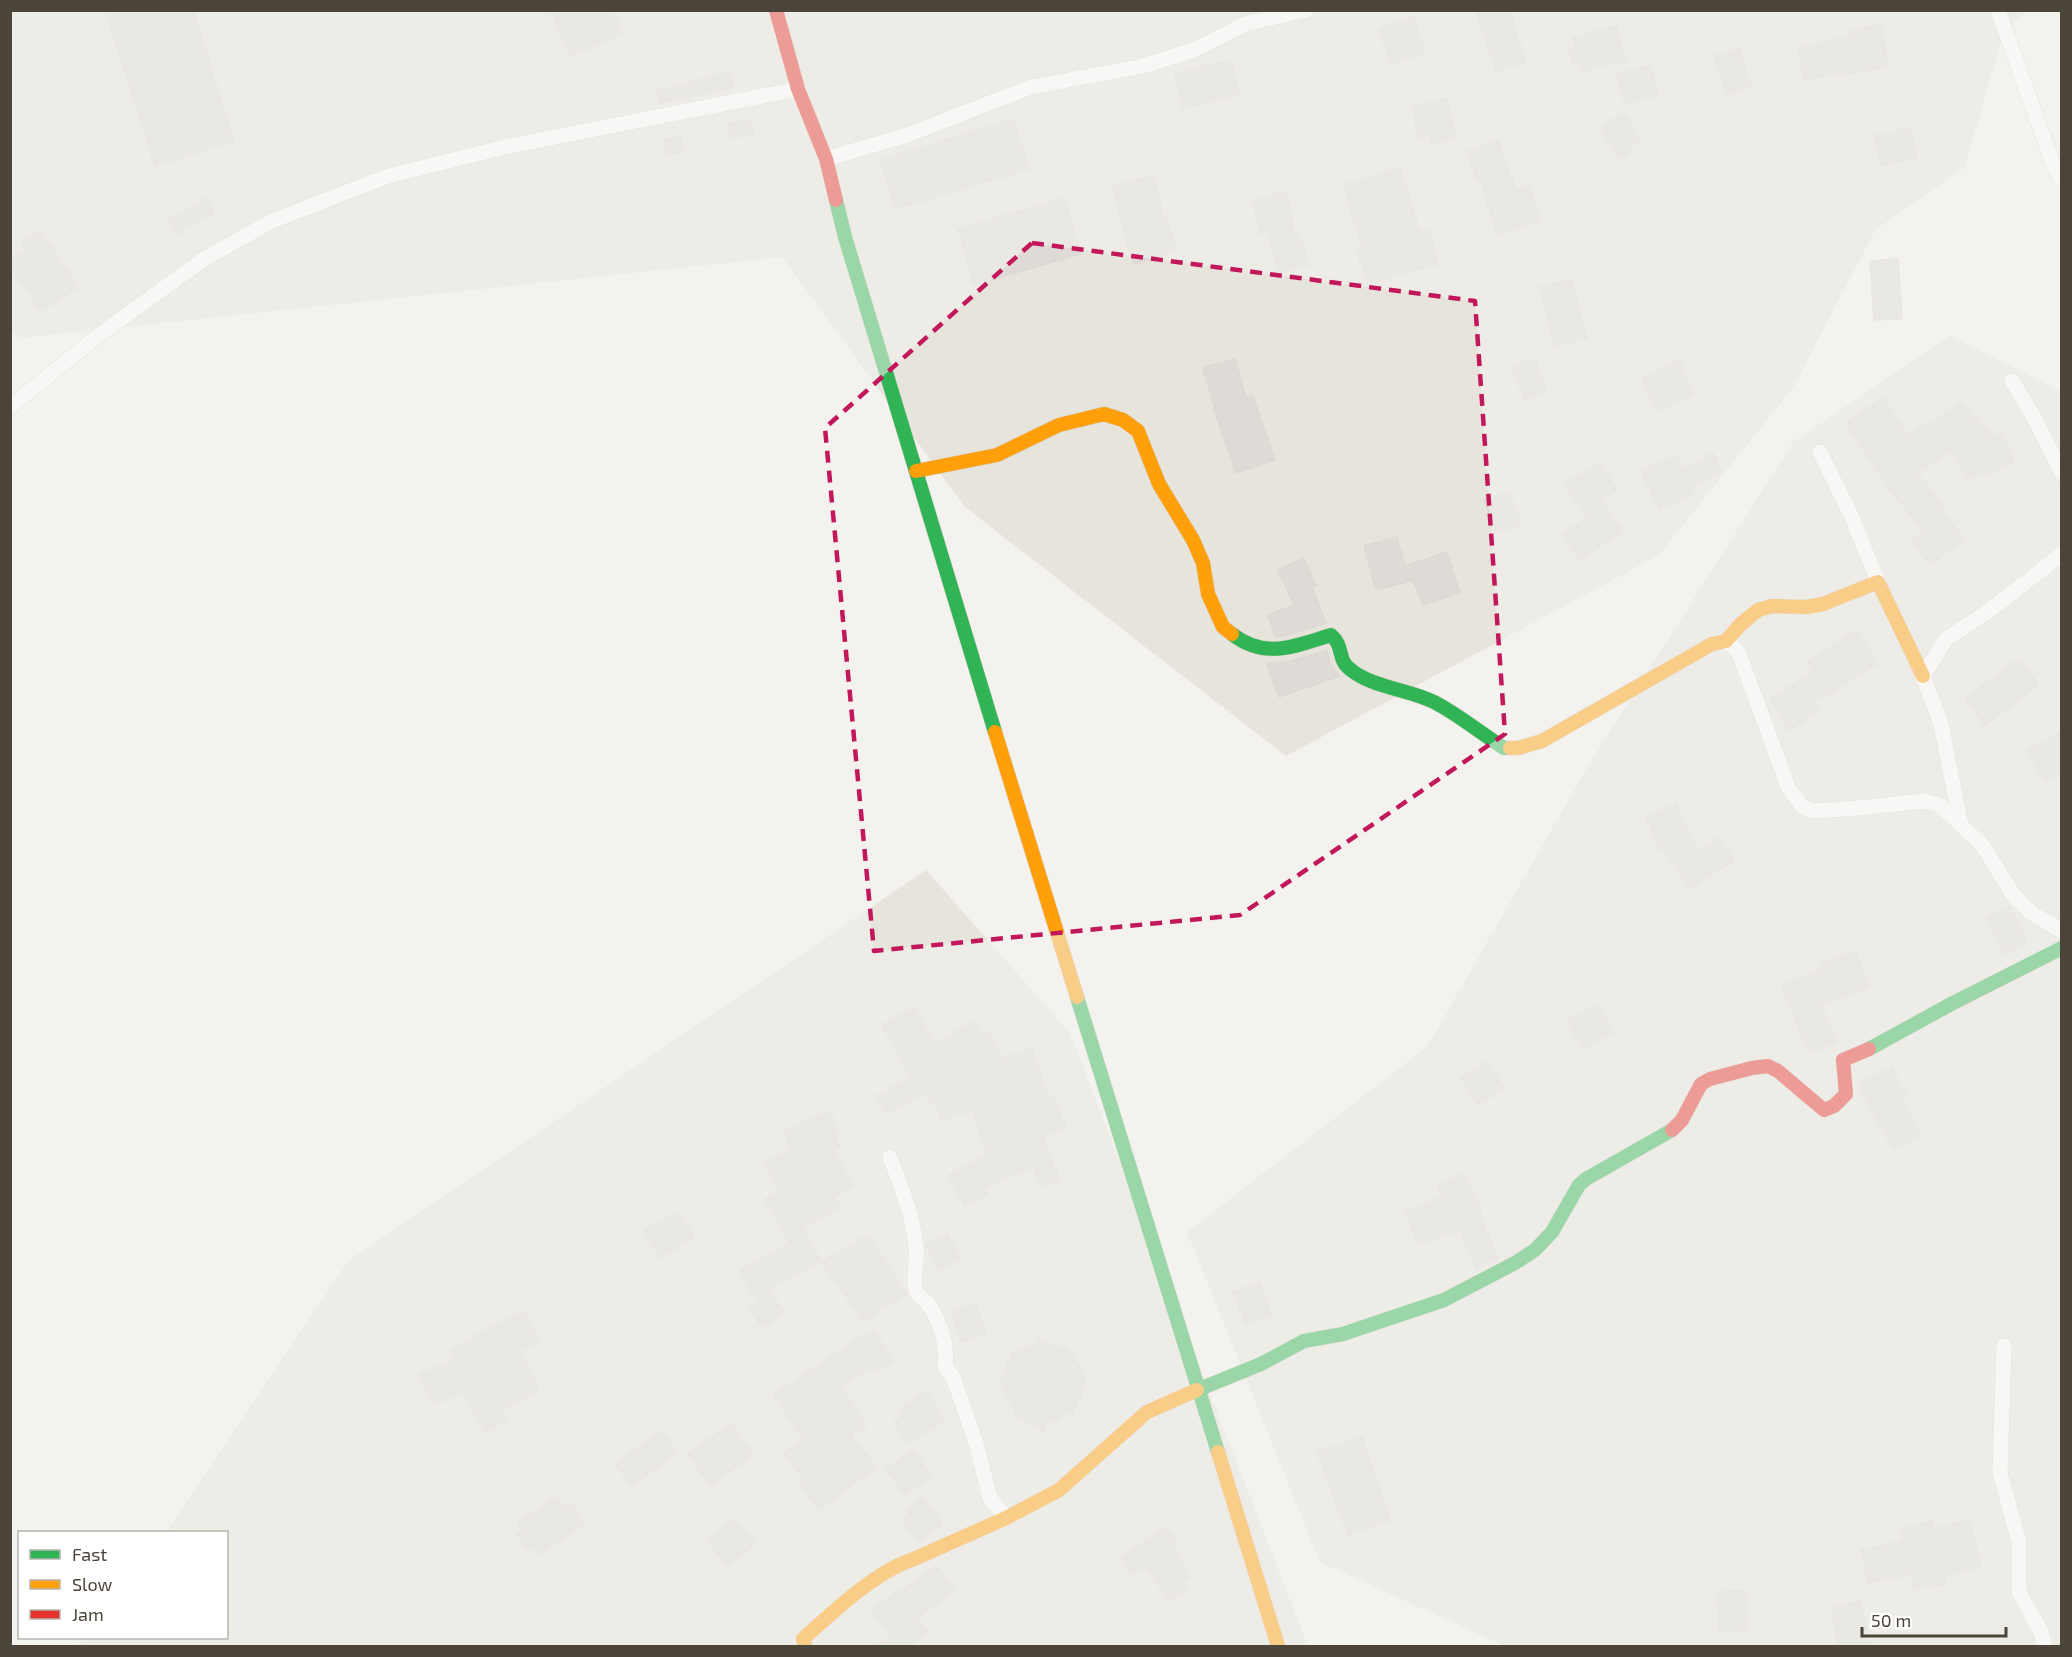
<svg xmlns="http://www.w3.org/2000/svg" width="2072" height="1657" font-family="'Exo 2',sans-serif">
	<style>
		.residential { fill: #e7e4dc }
		.building { fill: #dedbd6; stroke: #dcd9d4; stroke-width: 1.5 }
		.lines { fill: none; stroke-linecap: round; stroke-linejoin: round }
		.street-casing { stroke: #d2d0cb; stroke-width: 16 }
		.fast-casing { stroke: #d3cfc5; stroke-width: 15 }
		.slow-casing { stroke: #d3cfc5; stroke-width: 15 }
		.jam-casing { stroke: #d3cfc5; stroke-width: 15 }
		.street { stroke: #fdfdfc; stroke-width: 15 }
		.fast { stroke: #30b455; stroke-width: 14 }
		.slow { stroke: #ff9f0a; stroke-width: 14 }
		.jam { stroke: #e5322d; stroke-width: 14 }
		.marked { fill: none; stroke: #c2185b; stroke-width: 4.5; stroke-dasharray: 12 8; stroke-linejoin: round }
	</style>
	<rect width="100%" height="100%" fill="#f4f2ee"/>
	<path class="residential" d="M11,11h2017l-24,20 -39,136 -90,63 -81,156 -135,169 -373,201 -321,-249 -183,-250 -761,81 -10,-6z
		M1950,336l111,55v1255h-556l-185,-84 -133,-330 240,-185 158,-276 208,-329z
		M926,870l144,163 238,613h-1235l14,-8h139v-106h-59l181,-271z"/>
	<path class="building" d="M105,10h88l41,131 -79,25z
		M550,10h62l10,23 -51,23z
		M1476,10h33l17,52 -30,10z
		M1414,17l11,36 -35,11 -11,-36z
		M1882,25l6,42 -84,13 -6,-34 53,-9 -1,-7z
		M1616,26l10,34 -44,12 -2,-10 -7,2 -4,-14 7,-2 -3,-10z
		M1740,48l11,39 -25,8 -12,-39z
		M1232,60l8,35 -57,13 -8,-35z
		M1651,65l8,31 -34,8 -8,-30z
		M730,72l3,15 -73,16 -3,-12z
		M1447,99l9,40 -24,5 -2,-9 -11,3 -7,-31z
		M1623,113l17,27 -10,5 3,5 -14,9 -19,-31z
		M1013,119l16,50 -134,40 -15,-49z
		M751,120l3,14 -23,4 -3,-14z
		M1910,128l7,29 -36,8 -7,-29z
		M680,136l4,15 -18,4 -3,-15z
		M1498,140l18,50 14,-4 11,35 -44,14 -17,-57 -3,2 -10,-29z
		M1400,168l20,64 10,-2 8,34 -70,20 -11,-32 6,-2 -20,-65z
		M1154,176l9,41 3,-1 11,34 -43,14 -12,-34 2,-1 -11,-43z
		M1286,192l9,42 4,-1 9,32 -29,8 -12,-41 -6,2 -8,-34z
		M206,198l9,15 -39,22 -8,-15z
		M1065,198l16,56 -107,31 -16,-56z
		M40,230l38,57 -37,24 -31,-45v-6l16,-10 -5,-8z
		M1898,259l4,60 -28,1 -4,-59z
		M1572,279l15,59 -33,8 -15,-59z
		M1235,359l11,39 7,-2 22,64 -39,13 -22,-64h1l-12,-41z
		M1535,359l11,33 -22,7 -12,-33z
		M1679,361l15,33 -37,17 -15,-33z
		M1883,398l25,38 54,-33 11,16 4,-3 14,21 10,-5 13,29 -30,16 -2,-5 -15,8 -16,-29 -34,22 27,33 -4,3 24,30 -34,26 -19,-24 13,-10 -35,-42 -43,-66z
		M1713,453l9,18 -30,16 3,6 -35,17 -19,-39 35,-16 7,14z
		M1600,463l17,27 -16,10 21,32 -43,28 -16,-26 24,-16 -22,-34z
		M1509,492l12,32 -25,9 -12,-33z
		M1397,537l8,29 42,-14 13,41 -37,12 -10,-25 -37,10 -12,-44z
		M1303,558l13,27 -4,2 14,36 -42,13 -8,1 -8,-22 26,-10 -16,-35z
		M1857,630l21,33 -64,40 5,8 -30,19 -19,-32 44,-26 -6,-10z
		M1327,650l3,13 9,13 -60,21 -12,-33 23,-3z
		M2019,659l20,26 -54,40 -20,-26z
		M2061,732v40l-16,9 -18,-31z
		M1676,804l21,47 22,-13 15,23 -45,27 -25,-39 -3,1 -15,-32z
		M2009,906l18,37 -23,11 -18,-37z
		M1855,951l15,36 -49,18 16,36 -28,12 -28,-68 41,-16 -2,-5z
		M1597,1004l16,28 -30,17 -16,-29z
		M914,1008l20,36 39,-22 8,13 7,-4 15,27 29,-9 16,49 6,-2 12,32 -23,9 17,44 -19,6 -8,-19 -49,19 4,7 -23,12 -16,-31 38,-20 -15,-46 -30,12 -8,-19 -4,1 -5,-10 -39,21 -10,-18 35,-18 -29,-53z
		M1487,1062l17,26 -26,17 -17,-27z
		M1892,1068l14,27 -4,2 19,38 -28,14 -35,-65z
		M830,1111l9,21 -5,2 6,13 -7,3 20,36 -19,11 6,10 -37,21 18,33 -52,29 15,22 -22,15 -12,-18 8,-6 -18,-32 48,-27v-3l-23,-42 13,-7 -14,-30 27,-12 -8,-19z
		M1464,1173l17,38 -2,1 19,46 -22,11 -16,-39 -42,15 -13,-34 38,-14 -5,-12z
		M679,1211l15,27 -34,20 -16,-27z
		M947,1234l13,24 -22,12 -12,-25z
		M868,1235l38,58 -43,28 -41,-59z
		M1260,1282l12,33 -26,10 -13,-33z
		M976,1303l10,31 -25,8 -10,-31z
		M525,1311l14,30 -20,10 20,39 -38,20 6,9 -21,13 -24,-40 -29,13 -14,-30 36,-16 -5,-8 28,-17z
		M873,1329l20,32 -20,13 -3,-6 -28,19 24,39 -15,9 25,32 -57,43 -20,-26 5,-4 -20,-27 19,-14 -29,-44z
		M1038,1338l13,7 17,5 18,26 -5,19 -9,20 -5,-3 -21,13 -2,7 -25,-13 -5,-5v-5l-14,-26 12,-31 25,-7z
		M928,1391l17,30 -38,22 -13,-21 10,-6 -5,-7z
		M731,1424l22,31 -43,30 -22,-31z
		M661,1431l16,22 -45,33 -16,-21z
		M1362,1437l28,83 -42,15 -31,-83z
		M913,1450l18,26 -26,19 -19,-26z
		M556,1497l7,11 8,-5 14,21 -46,30 -5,-7 -6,4 -11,-16 6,-4 -5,-8z
		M922,1497l20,27 -23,18 -17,-22 8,-5 -4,-5z
		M734,1519l21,25 -27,22 -21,-25z
		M1969,1520l12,46 -37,10 2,8 -32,6 -3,-16 -43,9 -7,-33 42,-9 -3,-13 32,-7 1,7z
		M1166,1528l12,17 -5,3 18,30 -9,6 4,7 -18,10 -21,-35 -15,9 -11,-18z
		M937,1566l18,24 -38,28 11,14 -19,15h-33l15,-12 -19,-24 24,-19 1,2z
		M1746,1590l2,41 -29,1 -2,-40z
		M1861,1601l9,46h-32l-7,-41z"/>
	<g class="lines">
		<g class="street-casing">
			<path id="street" d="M1998,10l54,151 10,20
				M826,159l81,-24 124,-48 112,-21 53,-17 49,-25 61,-14
				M2012,381l19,31 31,61
				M10,407l85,-69 109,-79 68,-38 116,-45 117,-29 293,-58
				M1820,452l31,63 27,67
				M1726,641l12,10 51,138 13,17 10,5 35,-2 78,-8 15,4 43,41 29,47 18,19 32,19
				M1961,825l-20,-101 -18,-48 23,-37 41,-27 75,-58
				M890,1157c11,30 23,58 26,89 2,13 -4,36 0,46 3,5 10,8 13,13 11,18 19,40 16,61l8,11 23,66 14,55 16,20
				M2004,1346l-4,127 19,69v50l21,38 5,16"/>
		</g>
		<g class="fast-casing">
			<path id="fast" d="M836,200l9,37 150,495
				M1232,634c33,26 63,12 99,1 14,12 5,24 20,35 23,18 57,19 83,32 22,11 48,32 70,46h6
				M1077,997l141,455
				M1869,1049l84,-46 109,-55
				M1197,1390l64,-26 43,-23 39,-7 101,-34 71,-37 20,-13 17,-18 27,-47 7,-6 86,-49"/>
		</g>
		<g class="slow-casing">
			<path id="slow" d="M916,471l81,-16 62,-30 45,-11 19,6 15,11 21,53 34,56 10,23 5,31 15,33 9,7
				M995,732l82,265
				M1510,748h8l24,-7 170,-97 14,-3 15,-17 17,-14 14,-4 34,1 17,-3 55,-22 45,94
				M1218,1452l60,194
				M805,1646l-2,-7c30,-27 73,-68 111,-80l92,-41 53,-28 88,-78 50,-22"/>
		</g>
		<g class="jam-casing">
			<path id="jam" d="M776,10l22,79 28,70 10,41
				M1672,1130l10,-10 19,-36 9,-5 42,-11 16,-2 10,5 46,39 10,-4 12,-12 -3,-34 26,-11"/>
		</g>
		<use href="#street" class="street"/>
		<use href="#fast" class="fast"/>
		<use href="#slow" class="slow"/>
		<use href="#jam" class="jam"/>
	</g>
	<path d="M0 0H2072V1657H0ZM1032,243l443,58 30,433 -265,181 -366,36 -49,-523z" fill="#f4f2ee" fill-opacity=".55" fill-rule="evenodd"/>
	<path class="marked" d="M1032,243l443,58 30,433 -265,181 -366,36 -49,-523z"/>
	<rect width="2072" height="1657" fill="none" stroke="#4b4439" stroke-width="24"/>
	<rect x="18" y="1531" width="210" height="108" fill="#ffffff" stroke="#b7b4b0" stroke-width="1.5"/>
	<rect x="30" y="1550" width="30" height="9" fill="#30b455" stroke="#b7b4b0" stroke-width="1.5"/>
	<text x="72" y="1561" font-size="18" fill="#4b4439">Fast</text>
	<rect x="30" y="1580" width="30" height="9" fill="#ff9f0a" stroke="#b7b4b0" stroke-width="1.5"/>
	<text x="72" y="1591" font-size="18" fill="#4b4439">Slow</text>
	<rect x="30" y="1610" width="30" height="9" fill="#e5322d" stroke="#b7b4b0" stroke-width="1.5"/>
	<text x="72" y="1621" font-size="18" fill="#4b4439">Jam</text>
	<path d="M1862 1627v9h144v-9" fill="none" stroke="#4b4439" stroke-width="3"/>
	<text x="1871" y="1627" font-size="18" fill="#4b4439" stroke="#ffffff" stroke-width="4.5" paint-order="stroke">50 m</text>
</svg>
